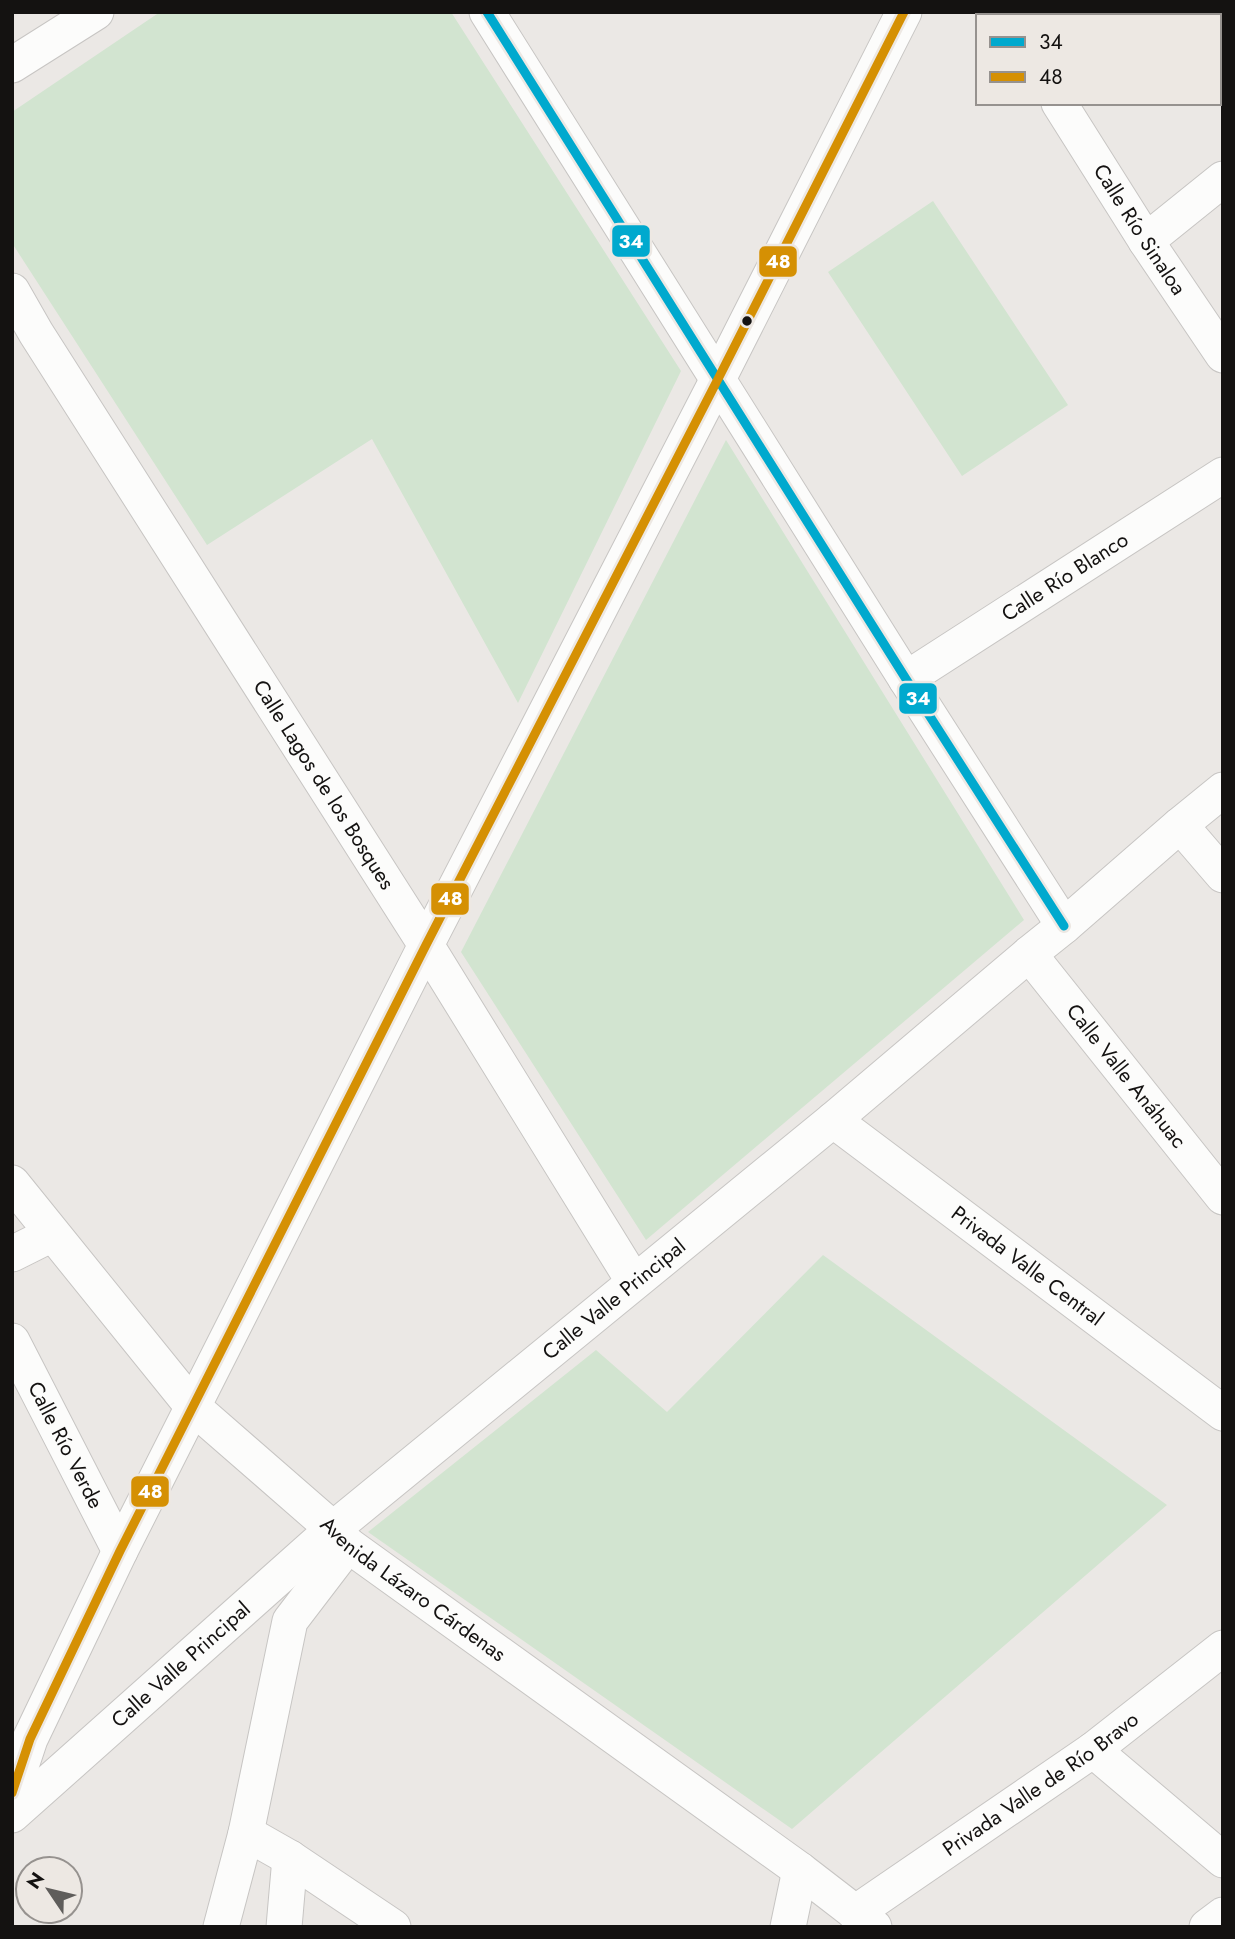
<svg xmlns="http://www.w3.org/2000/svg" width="1235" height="1939" font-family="Jost,sans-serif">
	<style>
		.green { fill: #d2e4d0 }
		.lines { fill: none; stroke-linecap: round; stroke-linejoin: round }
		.minor-casing { stroke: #c7c5c3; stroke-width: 37 }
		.minor { stroke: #fcfcfb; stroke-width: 35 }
		.bus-1-casing { stroke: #ede8e3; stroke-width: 14 }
		.bus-2-casing { stroke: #ede8e3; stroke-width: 14 }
		.bus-1 { stroke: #00a9ce; stroke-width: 9 }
		.bus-2 { stroke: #d59003; stroke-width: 9 }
		.bus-dot { fill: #141211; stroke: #ede8e3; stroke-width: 2.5 }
		.labels { text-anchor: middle; stroke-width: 5; stroke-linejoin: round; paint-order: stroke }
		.street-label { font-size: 21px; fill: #141211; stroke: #ede8e3 }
		.line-badge { stroke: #ede8e3; stroke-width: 2.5 }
		.badge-label { font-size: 19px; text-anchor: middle; font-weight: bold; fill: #fff }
	</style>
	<rect width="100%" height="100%" fill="#ebe8e5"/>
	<path class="green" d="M160,12h291l230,359 -163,332 -146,-264 -165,106 -195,-302v-131z
		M933,201l135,204 -106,71 -134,-204z
		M726,440l298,480 -378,320 -185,-288z
		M823,1255l344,250 -375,324 -424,-297 228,-182 71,62z"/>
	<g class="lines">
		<g class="minor-casing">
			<g id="minor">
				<path d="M487,12l419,667 158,247"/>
				<path d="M1002,12l2,4"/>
				<path d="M12,65l84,-53"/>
				<path id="s1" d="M1059,103l87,138 77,114"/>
				<path d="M1146,241l77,-62"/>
				<path id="s2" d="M12,291l24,42 390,612 208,337"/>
				<path id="s3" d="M906,679l317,-204"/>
				<path d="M1180,825l43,50"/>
				<path id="s4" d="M1029,954l194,243"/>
				<path id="s5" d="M833,1120l390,293"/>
				<path id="s6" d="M12,1183l181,224 140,122 15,16 452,325 74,57"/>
				<path d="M12,1254l40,-20"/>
				<path id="s7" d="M12,1341l108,210"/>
				<path d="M1093,1750l130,110"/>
				<path d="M12,1793l18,-54 90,-188 306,-606 292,-566 186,-367"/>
				<path id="s8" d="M12,1815l321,-286 500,-409 196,-166 35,-28 116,-101 43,-35"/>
				<path d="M246,1833l44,25 103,69"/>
				<path id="s9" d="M855,1913l238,-163 130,-102"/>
				<path d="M221,1927l25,-94 44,-212 58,-76"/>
				<path d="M284,1927l6,-69"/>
				<path d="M788,1927l12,-57"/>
				<path d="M1207,1927l16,-12"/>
			</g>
		</g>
		<use href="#minor" class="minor"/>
		<g class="bus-1-casing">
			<path id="bus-1" d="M487,12l419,667 158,247"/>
		</g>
		<g class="bus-2-casing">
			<path id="bus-2" d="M12,1793l18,-54 90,-188 306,-606 292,-566 186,-367"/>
		</g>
		<use href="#bus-1" class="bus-1"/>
		<use href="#bus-2" class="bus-2"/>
	</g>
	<circle class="bus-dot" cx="747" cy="321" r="6"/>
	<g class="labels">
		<g class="street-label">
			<text dy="7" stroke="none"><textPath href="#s1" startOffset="150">Calle Río Sinaloa</textPath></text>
			<text dy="7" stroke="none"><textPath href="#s3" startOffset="189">Calle Río Blanco</textPath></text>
			<text dy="7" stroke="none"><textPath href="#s2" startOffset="584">Calle Lagos de los Bosques</textPath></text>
			<text dy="7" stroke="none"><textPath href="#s4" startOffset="156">Calle Valle Anáhuac</textPath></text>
			<text dy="7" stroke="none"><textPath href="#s5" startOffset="243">Privada Valle Central</textPath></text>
			<text dy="7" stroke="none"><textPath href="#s8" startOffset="793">Calle Valle Principal</textPath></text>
			<text dy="7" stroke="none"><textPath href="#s7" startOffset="117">Calle Río Verde</textPath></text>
			<text dy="7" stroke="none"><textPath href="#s6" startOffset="574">Avenida Lázaro Cárdenas</textPath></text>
			<text dy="7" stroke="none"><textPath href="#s8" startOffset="226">Calle Valle Principal</textPath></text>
			<text dy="7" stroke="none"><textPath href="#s9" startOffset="226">Privada Valle de Río Bravo</textPath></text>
		</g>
	</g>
	<g class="line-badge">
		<rect x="611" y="224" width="40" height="34" rx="7" fill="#00a9ce"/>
		<rect x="758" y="245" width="40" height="33" rx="7" fill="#d59003"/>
		<rect x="898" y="682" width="40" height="33" rx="7" fill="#00a9ce"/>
		<rect x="430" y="882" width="40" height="34" rx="7" fill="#d59003"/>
		<rect x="130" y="1475" width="40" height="33" rx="7" fill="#d59003"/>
	</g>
	<g class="badge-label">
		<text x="631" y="248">34</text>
		<text x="778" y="268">48</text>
		<text x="918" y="705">34</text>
		<text x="450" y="905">48</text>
		<text x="150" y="1498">48</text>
	</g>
	<rect width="1235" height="1939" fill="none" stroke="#141211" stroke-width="28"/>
	<rect x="976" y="14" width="245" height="91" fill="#ede8e3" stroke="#96928f" stroke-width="2"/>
	<rect x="990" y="37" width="35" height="10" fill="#00a9ce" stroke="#96928f" stroke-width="2"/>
	<text x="1039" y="49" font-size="21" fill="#141211">34</text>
	<rect x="990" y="72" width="35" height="10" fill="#d59003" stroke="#96928f" stroke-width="2"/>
	<text x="1039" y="84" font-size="21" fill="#141211">48</text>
	<g transform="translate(49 1890) rotate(305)"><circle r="33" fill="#ede8e3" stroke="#96928f" stroke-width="2"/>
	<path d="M0-5L12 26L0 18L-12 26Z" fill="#5f5d5b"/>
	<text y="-10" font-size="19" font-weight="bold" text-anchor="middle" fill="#141211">N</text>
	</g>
</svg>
